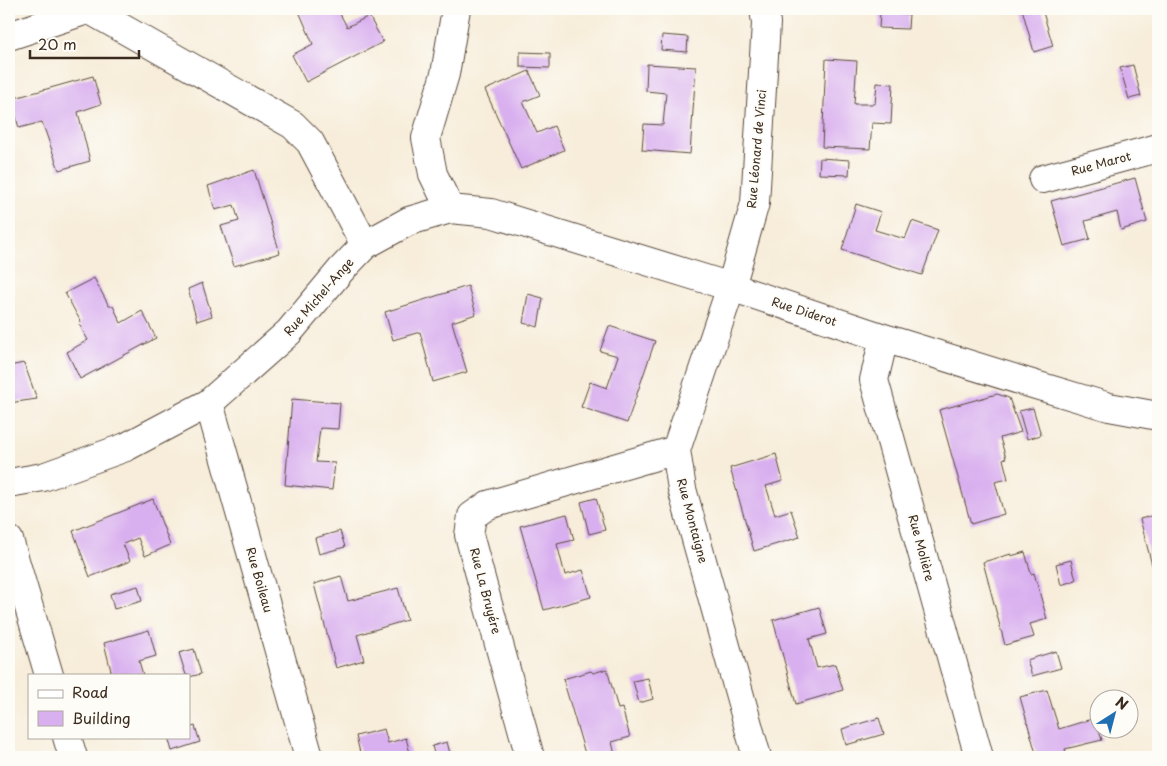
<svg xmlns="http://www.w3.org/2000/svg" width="1167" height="766" font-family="'Playpen Sans',sans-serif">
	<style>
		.building { fill: #d9b0ef }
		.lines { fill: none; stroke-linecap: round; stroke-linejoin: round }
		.minor-casing { stroke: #57473a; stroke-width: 30 }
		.minor { stroke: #fff; stroke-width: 28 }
		.labels { text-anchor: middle; stroke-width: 4; stroke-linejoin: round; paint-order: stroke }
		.street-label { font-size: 12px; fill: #3b2a1e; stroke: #fdfcf7 }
	</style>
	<rect width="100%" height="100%" fill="#fdfcf7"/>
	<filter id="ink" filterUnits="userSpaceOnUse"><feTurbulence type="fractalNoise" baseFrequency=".02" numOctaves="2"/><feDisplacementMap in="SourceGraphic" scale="10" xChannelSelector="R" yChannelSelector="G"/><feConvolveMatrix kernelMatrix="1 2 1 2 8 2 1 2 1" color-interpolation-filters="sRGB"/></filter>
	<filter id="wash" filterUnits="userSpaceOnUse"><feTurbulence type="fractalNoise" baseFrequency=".0096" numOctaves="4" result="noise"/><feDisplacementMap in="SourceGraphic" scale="20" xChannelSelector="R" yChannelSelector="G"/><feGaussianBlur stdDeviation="1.12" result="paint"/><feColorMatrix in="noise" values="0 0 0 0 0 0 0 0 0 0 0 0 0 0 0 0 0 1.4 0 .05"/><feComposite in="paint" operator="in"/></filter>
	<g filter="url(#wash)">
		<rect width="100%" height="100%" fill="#f7edda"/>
		<g id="blocks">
			<path class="building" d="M298,9h37l2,4 2,-1 8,15 22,-11 14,26 -77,40 -14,-27 21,-11z
				M544,9h21v2l-21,-1z
				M1022,9h20l11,37 -19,6z
				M880,13l29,1 -1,15 -29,-1z
				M662,35l26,2 -1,15 -26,-2z
				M520,52l30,1v15l-30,-1z
				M826,59l31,2 -3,43h21l2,-21 16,1 -2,40 -19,-1 -2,26 -48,-2z
				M647,64l49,3 -6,87 -48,-4 2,-26 19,1 3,-32 -20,-2z
				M1133,65l8,31 -12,3 -9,-31z
				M529,71l11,24 -17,7 14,31 17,-7 10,24 -43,19 -36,-79z
				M93,76l8,28 -23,8 12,49 -31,9 -17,-48 -23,6 -8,-29z
				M820,158l30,2 -1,15 -30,-1z
				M254,170l26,83 -46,13 -13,-40 18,-5 -5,-16 -19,5 -7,-24z
				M1135,178l12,44 -26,8 -4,-18 -32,9 5,18 -26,7 -13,-45z
				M856,204l25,8 -6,18 30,9 7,-18 26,9 -16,45 -80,-25z
				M94,278l15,28h4l8,17 21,-12 14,27 -76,41 -13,-27 21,-12 -9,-16 2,-2 -16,-29z
				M202,283l10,33 -15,5 -9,-32z
				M468,286l8,28 -24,8 15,50 -34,10 -13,-50 -27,8 -8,-28z
				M528,294l15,4 -5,29 -15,-4z
				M609,326l46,15 -28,82 -46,-16 9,-25 17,6 11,-32 -18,-5z
				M24,363l13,36 -28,4v-37z
				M997,394l12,4 12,34 -21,6 6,20 -3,1 5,20 -13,3 9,32 -33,10 -32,-114z
				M292,399l48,4 -2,26 -18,-1 -4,34 19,1 -3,27 -47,-5z
				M1033,408l8,27 -14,4 -8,-28z
				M776,454l7,27 -17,5 9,29 16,-5 9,27 -46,14 -24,-83z
				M596,498l9,32 -16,4 -8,-32z
				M153,499l17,46 -25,11 -7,-18 -15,6 7,17 -40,16 -17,-46z
				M567,514l7,26 -17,4 8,31 18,-5 8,27 -47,13 -24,-84z
				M1158,514v49l-6,2 -12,-46z
				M340,531l5,16 -26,7 -4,-16z
				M1025,552l6,22 3,-1 13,46 -17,5 4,13 -29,8 -22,-83 28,-8v2z
				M1071,560l5,20 -15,5 -5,-21z
				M341,576l7,25 50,-13 9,32 -50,15 7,25 -28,8 -22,-84z
				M138,586l4,15 -28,8 -4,-15z
				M819,607l8,27 -18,5 8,29 18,-4 8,26 -47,14 -23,-84z
				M149,630l7,26 -17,5 4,14h-31l-8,-32z
				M194,649l7,25 -12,3v-2h-3l-7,-22z
				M1056,651l5,17 -29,8 -5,-16z
				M607,669l11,40 4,-1 8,29 -18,5 3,13 -8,2h-21l-23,-78 28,-8 2,2z
				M648,678l5,21 -14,4 -6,-22z
				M1047,690l12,39 36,-11 7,22 -37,9 2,8h-30l-17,-60z
				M879,718l5,16 -38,11 -4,-16z
				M195,726l5,16 -28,9 -4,-14h21v-9z
				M384,729l4,14 18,-5 5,19h-50l-5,-21z
				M447,742l4,15h-16l-3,-11z"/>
		</g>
	</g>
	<g filter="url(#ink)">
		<use href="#blocks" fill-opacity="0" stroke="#57473a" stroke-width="1"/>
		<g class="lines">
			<g class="minor-casing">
				<path id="minor" d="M90,10l203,115 17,17 55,103
					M9,36l81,-27
					M1043,179l115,-31
					M450,209l41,4 240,74 153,51 145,45 80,24 49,9
					M884,338l-10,42 105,377
					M209,403l100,354
					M9,483l34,-6 83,-30 83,-44 80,-71 52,-62 24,-25 44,-24 41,-12 -17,-35 -7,-36 19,-64 11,-65
					M9,540l40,135
					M67,737l6,20
					M530,757l-61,-222 3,-19 16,-11 188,-55
					M757,757l-75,-268 -6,-39 55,-163 24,-84 11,-180 -2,-14"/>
			</g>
			<use href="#minor" class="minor"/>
		</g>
	</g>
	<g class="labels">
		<g class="street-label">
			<text transform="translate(757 149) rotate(-85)" y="4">Rue Léonard de Vinci</text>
			<text transform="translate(1101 164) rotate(-15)" y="4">Rue Marot</text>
			<text transform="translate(319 297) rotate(-49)" y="4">Rue Michel-Ange</text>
			<text transform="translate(804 312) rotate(18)" y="4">Rue Diderot</text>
			<text transform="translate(692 521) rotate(75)" y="4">Rue Montaigne</text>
			<text transform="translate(921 548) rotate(75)" y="4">Rue Molière</text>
			<text transform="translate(259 580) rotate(74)" y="4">Rue Boileau</text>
			<text transform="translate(485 591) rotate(75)" y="4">Rue La Bruyére</text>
		</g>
	</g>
	<rect width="1167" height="766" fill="none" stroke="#fdfcf7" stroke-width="30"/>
	<rect x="28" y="674" width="162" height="65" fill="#fdfcf7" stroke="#afa8a0"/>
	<rect x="38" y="690" width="25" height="8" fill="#ffffff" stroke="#afa8a0"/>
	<text x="72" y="698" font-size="15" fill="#3b2a1e">Road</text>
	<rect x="38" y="711" width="25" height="15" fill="#d9b0ef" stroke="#afa8a0"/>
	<text x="72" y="724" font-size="15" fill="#3b2a1e">Building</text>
	<g transform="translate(1114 714) rotate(36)"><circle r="24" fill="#fdfcf7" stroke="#afa8a0"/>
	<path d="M0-4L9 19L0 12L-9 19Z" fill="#1f6fb2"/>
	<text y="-8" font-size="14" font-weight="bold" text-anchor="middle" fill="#3b2a1e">N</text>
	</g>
	<path d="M30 50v8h109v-8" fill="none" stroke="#3b2a1e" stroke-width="2.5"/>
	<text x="38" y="50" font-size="15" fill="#3b2a1e" stroke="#fdfcf7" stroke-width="4" paint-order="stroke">20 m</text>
</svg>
